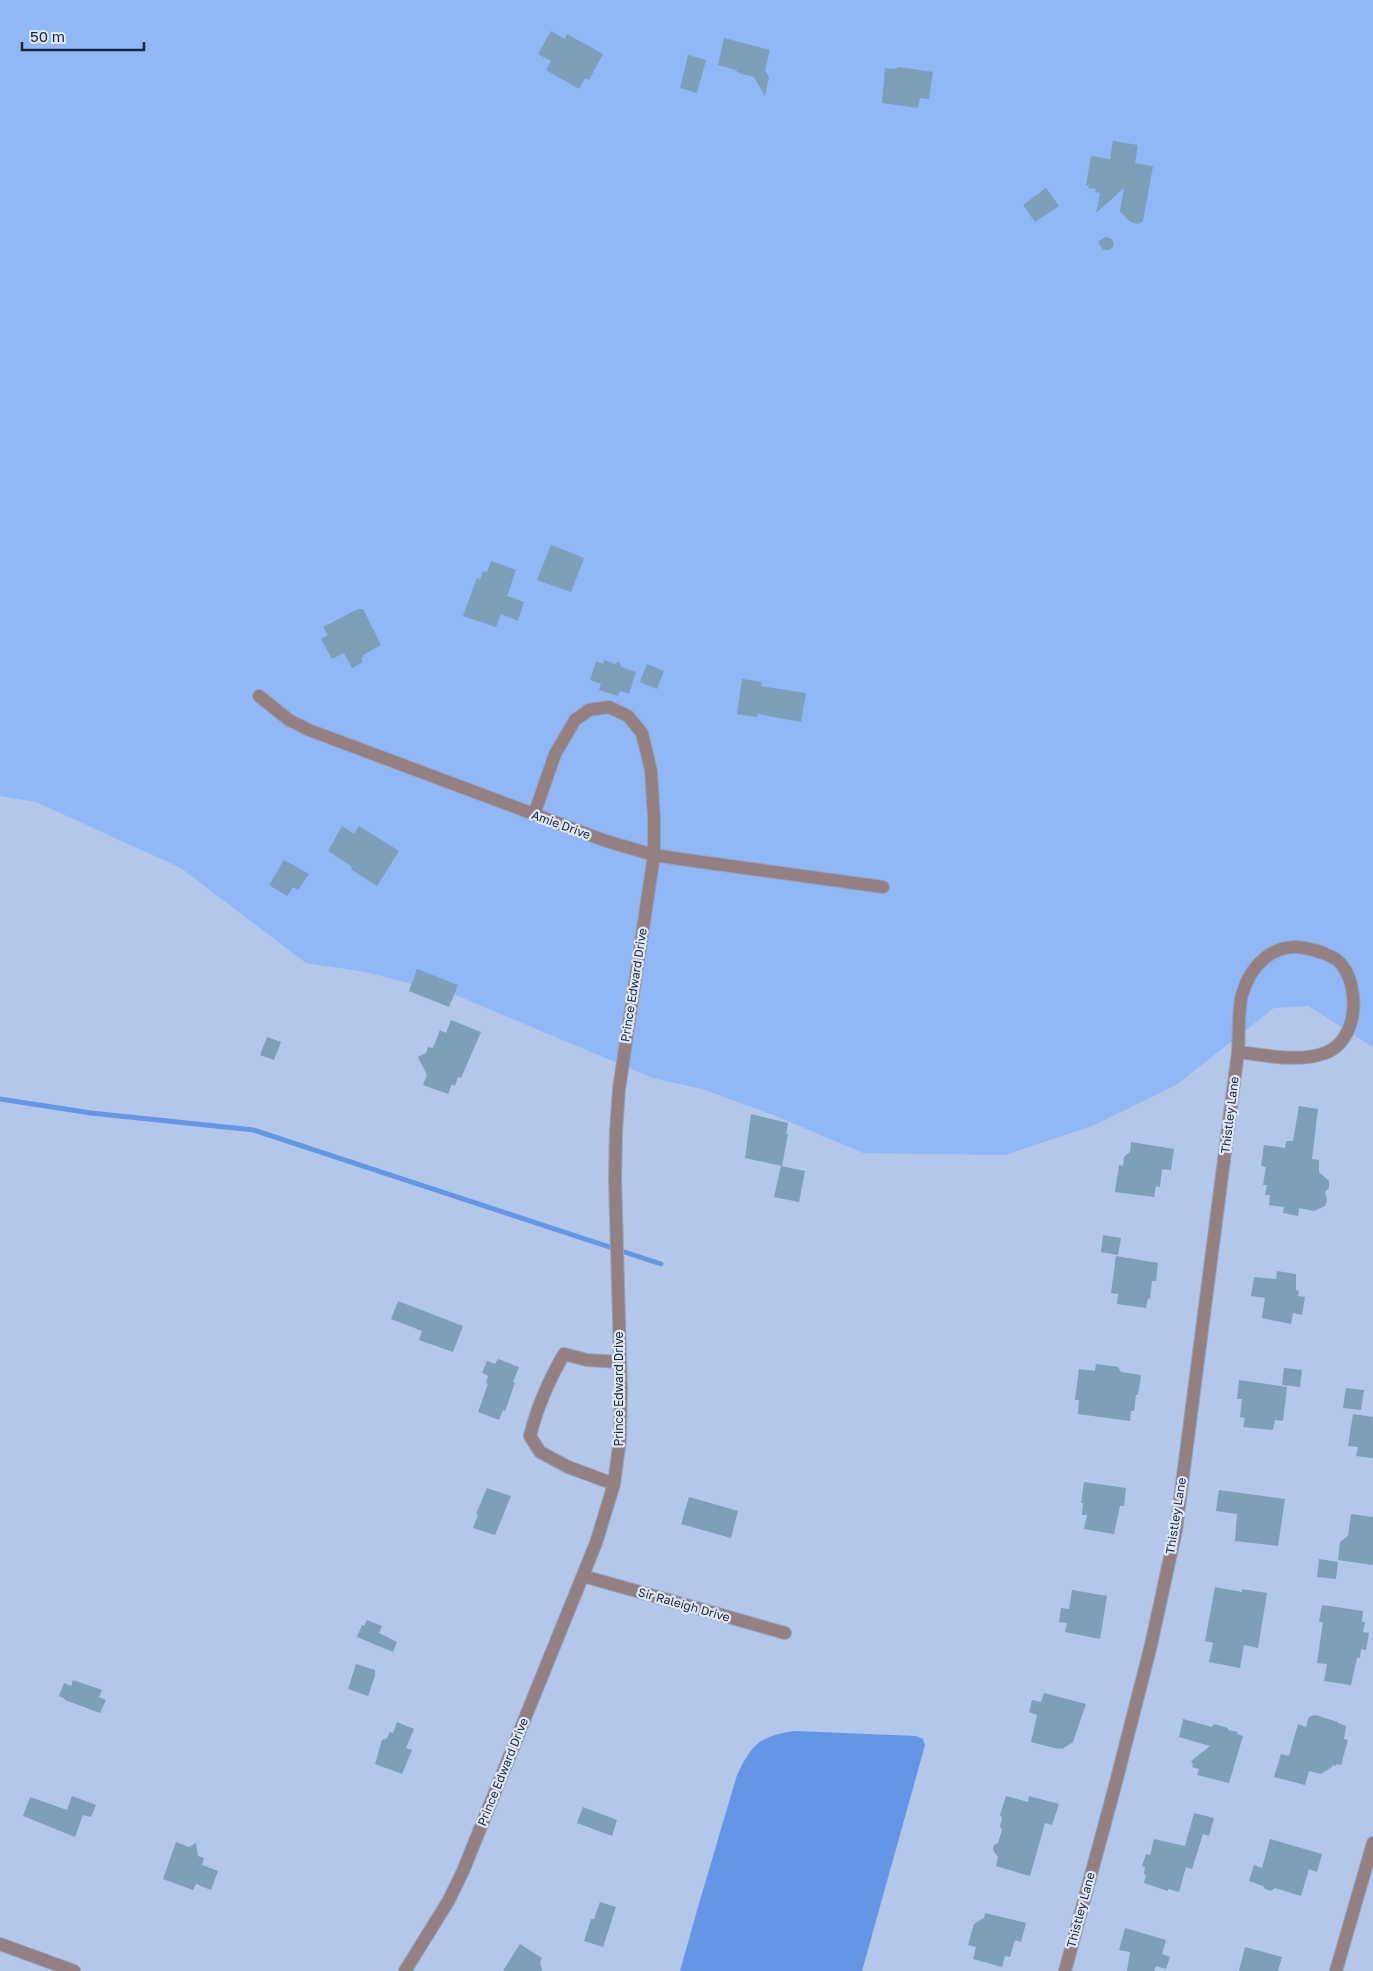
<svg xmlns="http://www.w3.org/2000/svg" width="1373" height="1971" font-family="'Golos Text',sans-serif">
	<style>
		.green { fill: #90b7f6 }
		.water { fill: #6596e6 }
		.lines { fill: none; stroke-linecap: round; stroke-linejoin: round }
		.stream { stroke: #6596e6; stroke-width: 5 }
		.building { fill: #7d9fb7 }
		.minor-casing { stroke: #91a4c1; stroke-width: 14 }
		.minor { stroke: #948080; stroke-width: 12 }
		.labels { text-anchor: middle; stroke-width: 4.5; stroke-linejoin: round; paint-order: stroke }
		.street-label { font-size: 12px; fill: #1e2633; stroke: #dce7f8 }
	</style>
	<rect width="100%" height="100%" fill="#b2c7e9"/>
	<path class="green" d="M0,0h1373v1047l-65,-41 -34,2 -98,77 -84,41 -87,29 -142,-2 -87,-37 -74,-27 -49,-11 -195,-82 -92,-24 -60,-9 -125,-95 -145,-66 -36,-6z"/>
	<path class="water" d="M795,1731l121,5 7,3 2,6 -63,226h-182l18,-64 39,-132c15,-31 23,-39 58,-44z"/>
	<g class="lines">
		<path class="stream" d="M0,1099l91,14 163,17 407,134"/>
	</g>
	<path class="building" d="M551,31l14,8 2,-5 36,20 -14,26 -4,-2 -6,11 -33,-19 5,-9 -13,-7z
		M724,38l46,12 -5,20 4,7 -4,19 -11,-19 -16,-4 -2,-3 -18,-5z
		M688,55l18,5 -9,33 -17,-5z
		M899,67l34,5 -4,27 -9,-1 -2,10 -36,-5 3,-35 9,1z
		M1113,141l25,4 -3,18 18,3 -10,55 -5,3 -8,-2 -10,-11 4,-23 -28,25 4,-20 -5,-1 1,-3 -8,-1 1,-3h-3l5,-29 19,3z
		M1046,188l13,18 -24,16 -12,-17z
		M1105,237l5,1 4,4 -1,5 -4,3h-6l-5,-8z
		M551,545l33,13 -13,34 -34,-12z
		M491,561l25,9 -9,26 17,6 -6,19 -17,-7 -5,13 -33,-11 14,-38 3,2 3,-9 4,1z
		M358,609h5l18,36 -18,10 1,1 -3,2 2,4 -11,6 -8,-15 -12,6 -11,-20 7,-4 -5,-8z
		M604,660l11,4 4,-3 2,6 15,5 -7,22 -9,-3 -2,5 -19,-6 2,-6 -11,-4 6,-19 7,3z
		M647,664l17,7 -7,18 -17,-7z
		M742,679l20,3 -1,4 45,7 -5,29 -43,-8 -1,3 -20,-3z
		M342,826l12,8 5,-8 40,25 -22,35 -25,-16 -1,-4 -23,-15z
		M284,860l25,14 -11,16 -5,-3 -6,9 -18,-11z
		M417,969l41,16 -9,22 -40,-16z
		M451,1020l30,12 -20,46 -3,-1 -3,9 -3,-2 -4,10 -25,-9 4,-10 -9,-18 8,-4 2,-6 5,1 7,-18 6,3z
		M267,1037l14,5 -7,18 -14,-5z
		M1299,1106l19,3 -6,50 7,1v12l10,9v7l-4,4 2,8 -2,6 -11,5 -15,-3 -1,8 -15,-3 1,-6 -15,-2 1,-10h-5l2,-10h-4l3,-18 -5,-1 3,-21 21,3 1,-7h7z
		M751,1114l37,9 -2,11h2l-6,32 -37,-8z
		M1131,1142l43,7 -3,21 -9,-1 -2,18 -4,-1 -2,11 -39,-5 4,-27 4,1 1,-9 6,-5z
		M781,1166l24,5 -6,31 -25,-5z
		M1103,1235l18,3 -3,17 -17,-3z
		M1116,1256l42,7 -2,18h-4l-2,18 -2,-1 -2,10 -29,-4 1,-10 -7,-1z
		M1277,1271l19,3v16l3,1 -1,5 7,1 -3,18 -9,-2 -2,11 -29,-6 3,-20 -14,-2 3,-19 22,2z
		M398,1301l65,25 -10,26 -34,-12 3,-9 -31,-12z
		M498,1359l21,8 -6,15 2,1 -10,28 -2,-1 -4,10 -21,-8 10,-28 -2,-1 2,-7 -6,-3 5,-12 8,3z
		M1096,1364l22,3 3,5 20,3 -3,20h-2l-2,16h-3l-1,10 -52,-7 1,-14h-4l4,-31 16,2z
		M1284,1368l18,2 -2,17 -18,-2z
		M1239,1380l48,7 -4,34 -8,-1 -2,10 -30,-3 2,-9 -5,-1 2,-18h-5z
		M1346,1388l18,2 -3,20 -18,-2z
		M1353,1414l20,3v41l-17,-2 2,-9 -10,-1z
		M1084,1482l42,6 -2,18h-4l-6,28 -30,-5 3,-14h-5l1,-12h-2z
		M487,1488l24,8 -16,39 -22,-7 5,-13 -2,-1z
		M1219,1490l66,9 -7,47 -43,-5 2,-27 -21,-3z
		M689,1497l49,14 -7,27 -50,-14z
		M1351,1514l22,3v48l-35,-5 2,-18 8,-6z
		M1319,1559l19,3 -2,17 -19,-2z
		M1215,1587l27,5v-3l25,4 -9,55 -14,-3 -4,23 -31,-6 4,-19 -8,-2z
		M1072,1590l35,6 -7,43 -35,-7 2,-9 -8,-1 2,-14 8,1z
		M1322,1605l41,6 -1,11h3l-2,10 6,1 -3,17 -5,-1 -1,9h-3l-6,27 -27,-4 3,-17 -10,-1 6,-41h-4z
		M367,1620l15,6 -3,7 18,9 -4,10 -36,-15 5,-12 2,1z
		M356,1664l19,6v6l-7,20 -20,-7z
		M73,1680l29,10 -3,7 7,3 -6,13 -35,-13v-1l-6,-3 5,-13 7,3z
		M1044,1693l42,11 -13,38 -11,7 -3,-1 -1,1 -27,-7 6,-27 -8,-3 3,-12 9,2z
		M1315,1715l23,7v1l8,3 -2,13 4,1 -7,25 -5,-1v2l-3,-1 -1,2 -11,7 -12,-3 -4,14 -31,-8 7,-23 8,2 9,-32 8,3 3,-10z
		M1183,1719l29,8 2,-3 14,4v2l10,2 -1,2 6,2 -14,47 -32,-8 2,-6 -7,-2 1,-3 -2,-3 19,-15 -31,-9z
		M397,1722l17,7 -8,19 6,2 -10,24 -27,-10 7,-24 5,-2 3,-6 3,1z
		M72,1796l24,9 -5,12 -8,-2 -8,22 -52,-21 7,-19 37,13z
		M1006,1796l22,6 1,-6 30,8 -7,21 -7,-2 -15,53 -34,-10 2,-9 -5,-7 1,-5 4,-2 4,-13 -2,-4 2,-8 -2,-3z
		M583,1807l34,13 -5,16 -35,-13z
		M1194,1813l20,5 -5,18 -6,-2 -11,35 -6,-2 -7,25 -11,-3v2l-24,-8 2,-8 -2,-1 1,-7 -3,-1 4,-12 4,1 4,-16 31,7z
		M1270,1839l52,15 -5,18 -8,-3 -8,27 -26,-8 -4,3 -6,-2 -2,-3 -14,-5 5,-16 8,3z
		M176,1842l13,5 7,-4 2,13 6,2 -2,7 16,6 -7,19 -15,-6 -3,6 -30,-11z
		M600,1902l16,5 -13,40 -19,-6 7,-22h3z
		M985,1913l41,10 -5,19 -6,-2 -5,17 -5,-1 -3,11 -29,-8 3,-12 -8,-2 6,-21 10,-6z
		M1125,1928l41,12 -4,14 8,3 -4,12 -10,-3 -2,5h-27l3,-19 -11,-2z
		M520,1944l22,14 -2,4 2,9h-39z
		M1245,1947l37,10 -4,14h-39z"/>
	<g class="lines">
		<g class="minor-casing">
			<path id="minor" d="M259,696l30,24 20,10 297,111 48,14 26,4 203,28
				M614,1484l-46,-17 -28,-15 -10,-16c7,-29 19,-56 34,-82l23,6 33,2
				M583,1576l202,57
				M0,1944l74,27
				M405,1971l44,-71 14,-29 133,-328 18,-59 6,-45 1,-49 -6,-211 1,-48 3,-42 35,-234v-37l-3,-47 -9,-38 -14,-17 -19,-9 -20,3 -14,10 -20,34 -21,61
				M1065,1971l50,-185 36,-141 25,-115 62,-478c1,-16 0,-43 4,-57 8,-29 31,-53 63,-47 11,2 31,8 37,17 19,25 15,77 -17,88 -27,10 -59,2 -87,-1
				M1336,1971l37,-128"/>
		</g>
		<use href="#minor" class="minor"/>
	</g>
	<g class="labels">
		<g class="street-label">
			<text transform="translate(561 825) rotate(20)" y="4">Amie Drive</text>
			<text transform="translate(634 985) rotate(-81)" y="4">Prince Edward Drive</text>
			<text transform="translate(1230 1115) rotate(-83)" y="4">Thistley Lane</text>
			<text transform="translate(619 1389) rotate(-90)" y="4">Prince Edward Drive</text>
			<text transform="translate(1176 1516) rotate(-81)" y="4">Thistley Lane</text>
			<text transform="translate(684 1605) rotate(16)" y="4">Sir Raleigh Drive</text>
			<text transform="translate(503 1772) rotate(-68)" y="4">Prince Edward Drive</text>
			<text transform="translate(1081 1910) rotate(-75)" y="4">Thistley Lane</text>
		</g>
	</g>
	<path d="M22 42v8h122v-8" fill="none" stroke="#1e2633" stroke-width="2.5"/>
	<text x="30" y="42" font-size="15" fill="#1e2633" stroke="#dce7f8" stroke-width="4" paint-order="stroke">50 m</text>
</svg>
